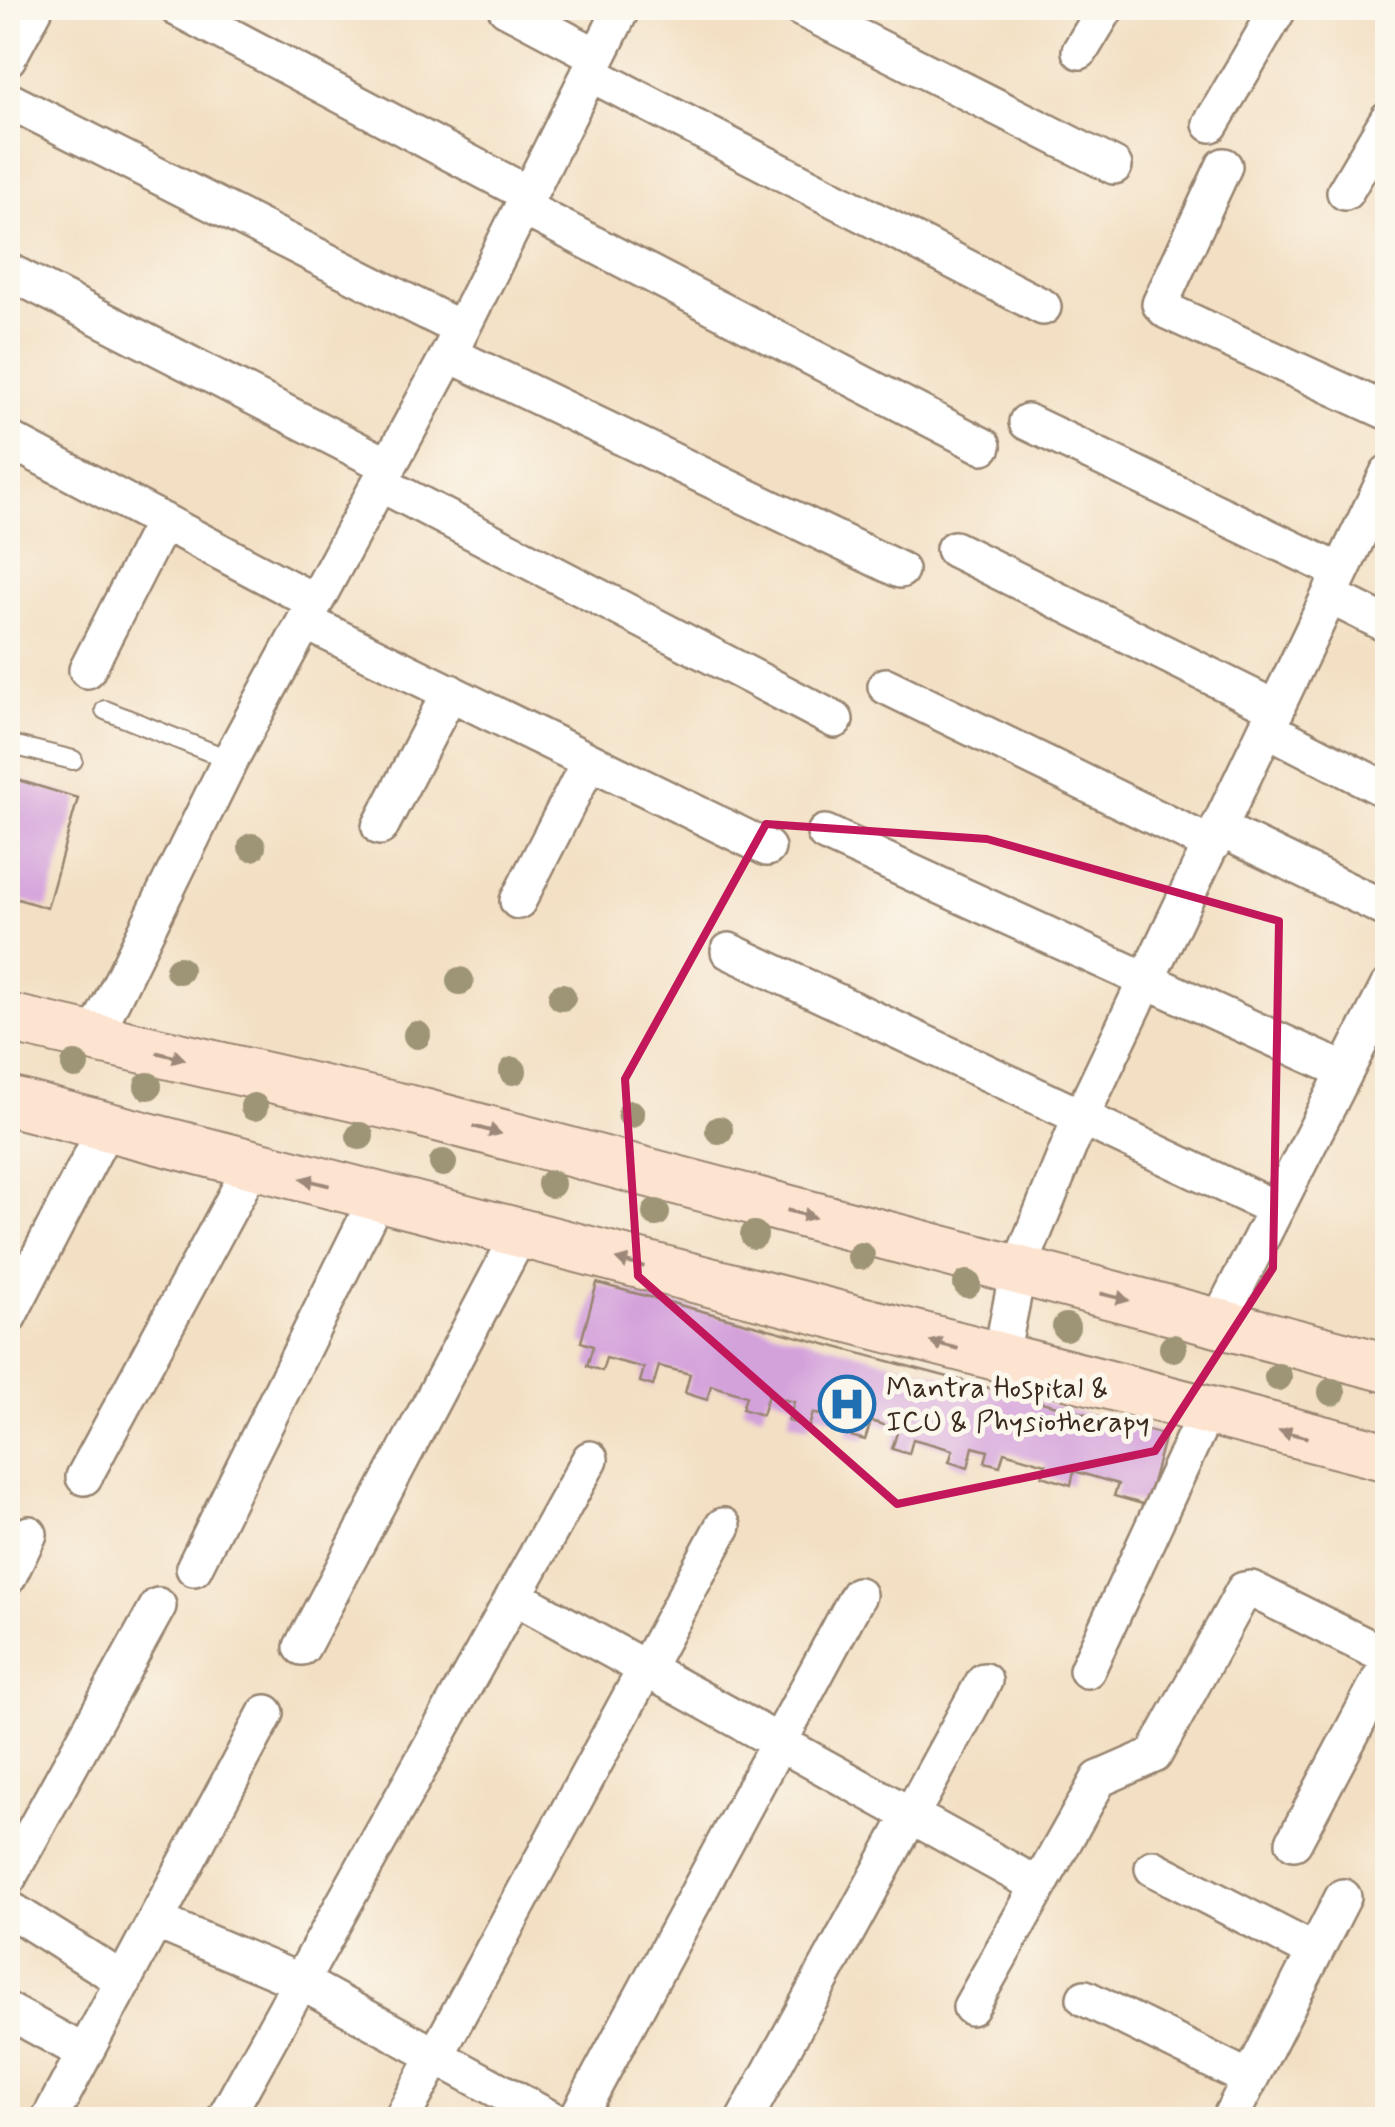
<svg xmlns="http://www.w3.org/2000/svg" width="1395" height="2127" font-family="Mynerve,sans-serif">
	<style>
		.building { fill: #d4a2db }
		.lines { fill: none; stroke-linecap: round; stroke-linejoin: round }
		.lane-casing { stroke: #978470; stroke-width: 22 }
		.street-casing { stroke: #978470; stroke-width: 40 }
		.secondary-casing { stroke: #978470; stroke-width: 52 }
		.lane { stroke: #fff; stroke-width: 18 }
		.street { stroke: #fff; stroke-width: 35 }
		.secondary { stroke: #fde4d1; stroke-width: 48 }
		.tree { fill: #9e9576 }
		.oneway { fill: #9c8778 }
		.marked { fill: none; stroke: #c2185b; stroke-width: 8; stroke-linejoin: round }
		.labels { text-anchor: middle; stroke-width: 10; stroke-linejoin: round; paint-order: stroke }
		.poi-label { font-size: 30px; fill: #3b2a1e; stroke: #fbf7ec; text-anchor: start }
	</style>
	<rect width="100%" height="100%" fill="#fbf7ec"/>
	<filter id="ink" filterUnits="userSpaceOnUse"><feTurbulence type="fractalNoise" baseFrequency=".01" numOctaves="2"/><feDisplacementMap in="SourceGraphic" scale="20" xChannelSelector="R" yChannelSelector="G"/><feConvolveMatrix kernelMatrix="1 2 1 2 8 2 1 2 1" color-interpolation-filters="sRGB"/></filter>
	<filter id="wash" filterUnits="userSpaceOnUse"><feTurbulence type="fractalNoise" baseFrequency=".0048" numOctaves="4" result="noise"/><feDisplacementMap in="SourceGraphic" scale="40" xChannelSelector="R" yChannelSelector="G"/><feGaussianBlur stdDeviation="2.25" result="paint"/><feColorMatrix in="noise" values="0 0 0 0 0 0 0 0 0 0 0 0 0 0 0 0 0 1.4 0 .05"/><feComposite in="paint" operator="in"/></filter>
	<g filter="url(#wash)">
		<rect width="100%" height="100%" fill="#f3dfc3"/>
		<g id="blocks">
			<path class="building" d="M8,777l70,21 -31,110 -39,-12z
				M597,1283l568,152 -19,70 -32,-9 4,-12 -44,-13 -3,14 -29,-9 4,-12 -42,-12 -4,14 -15,-4 3,-11 -15,-4 -5,21 -19,-6 4,-12 -40,-11 -4,15 -17,-5 6,-20 -27,-8 -6,19 -18,-5 3,-12 -37,-10 -4,14 -21,-6 6,-19 -26,-7 -6,20 -20,-6 4,-13 -35,-11 -4,15 -22,-7 5,-19 -31,-8 -6,20 -13,-4 4,-14 -38,-10 -4,13 -15,-5 6,-20 -12,-4z"/>
		</g>
	</g>
	<g filter="url(#ink)">
		<use href="#blocks" fill-opacity="0" stroke="#978470" stroke-width="2.5"/>
		<g class="lines">
			<g class="lane-casing">
				<path id="lane" d="M105,710l125,50
					M8,744l65,16"/>
			</g>
			<g class="street-casing">
				<path id="street" d="M177,8l351,186
					M506,8l91,48
					M800,8l314,158
					M1080,51l26,-43
					M8,58l27,-50
					M589,73l454,234
					M8,100l453,229
					M1211,124l68,-116
					M1224,166l-64,138 7,7 221,101
					M1345,192l43,-73
					M522,207l461,239
					M8,271l381,195
					M449,354l451,216
					M1027,422l312,149
					M8,439l307,163
					M381,484l454,236
					M954,549l323,160
					M1330,596l58,29
					M306,622l461,226
					M87,670l76,-149
					M886,686l326,159
					M1268,729l120,62
					M380,827l70,-135
					M1220,829l168,81
					M825,833l520,238
					M518,901l71,-139
					M729,951l547,258
					M94,1037l136,-277 219,-406 173,-346
					M8,1317l99,-191
					M1218,1323l170,-336
					M1000,1360l18,-89 62,-152 308,-646
					M84,1477l168,-311
					M194,1568l183,-370
					M8,1577l21,-43
					M514,1596l525,290
					M302,1647l218,-413
					M1087,1670l119,-258
					M1294,1842l94,-178
					M1153,1868l162,84
					M8,1878l150,-272
					M8,1908l116,73
					M156,1921l145,61 252,138
					M1085,1998l165,81
					M971,2007l128,-228 55,-24 90,-165 7,-1 137,68
					M8,2011l77,42
					M49,2120l217,-407
					M224,2120l366,-661
					M401,2120l322,-594
					M576,2120l282,-525
					M744,2120l240,-439
					M1229,2120l114,-223"/>
			</g>
			<g class="secondary-casing">
				<path id="secondary" d="M8,1018l407,93 973,257
					M8,1101l1380,356"/>
			</g>
			<use href="#lane" class="lane"/>
			<use href="#street" class="street"/>
			<use href="#secondary" class="secondary"/>
		</g>
		<g class="tree">
			<circle cx="252" cy="847" r="14"/>
			<circle cx="179" cy="970" r="14"/>
			<circle cx="460" cy="981" r="14"/>
			<circle cx="562" cy="997" r="14"/>
			<circle cx="417" cy="1035" r="14"/>
			<circle cx="75" cy="1065" r="14"/>
			<circle cx="513" cy="1071" r="14"/>
			<circle cx="148" cy="1086" r="14"/>
			<circle cx="254" cy="1107" r="14"/>
			<circle cx="631" cy="1114" r="14"/>
			<circle cx="719" cy="1130" r="14"/>
			<circle cx="360" cy="1136" r="14"/>
			<circle cx="443" cy="1163" r="14"/>
			<circle cx="551" cy="1184" r="14"/>
			<circle cx="656" cy="1213" r="14"/>
			<circle cx="754" cy="1235" r="14"/>
			<circle cx="861" cy="1256" r="14"/>
			<circle cx="967" cy="1284" r="14"/>
			<circle cx="1066" cy="1327" r="14"/>
			<circle cx="1173" cy="1348" r="14"/>
			<circle cx="1278" cy="1377" r="14"/>
			<circle cx="1332" cy="1392" r="14"/>
		</g>
		<defs><path id="oneway-solid" d="M-6-.8H1V-3.2L6.5 0L1 3.2V.8H-6Z" transform="scale(2.5)"/></defs>
		<g class="oneway">
			<use href="#oneway-solid" transform="translate(171 1056) rotate(14)"/>
			<use href="#oneway-solid" transform="translate(487 1130) rotate(15)"/>
			<use href="#oneway-solid" transform="translate(315 1182) rotate(-166)"/>
			<use href="#oneway-solid" transform="translate(801 1214) rotate(15)"/>
			<use href="#oneway-solid" transform="translate(630 1263) rotate(-165)"/>
			<use href="#oneway-solid" transform="translate(1115 1297) rotate(14)"/>
			<use href="#oneway-solid" transform="translate(944 1345) rotate(-165)"/>
			<use href="#oneway-solid" transform="translate(1293 1434) rotate(-166)"/>
		</g>
	</g>
	<path class="marked" d="M766,824l221,15 292,82 -6,347 -118,183 -258,53 -259,-228 -13,-197z"/>
	<defs>
		<g id="hospital-ring" transform="scale(2.875)"><circle r="9.5" fill="#fbf7ec" stroke="#1f6fb2" stroke-width="1.5"/><path d="M-5-5h3v3.5h4V-5h3V5h-3V1.5h-4V5h-3Z" fill="#1f6fb2"/></g>
	</defs>
	<g fill-rule="evenodd">
		<use href="#hospital-ring" x="847" y="1404"/>
	</g>
	<g class="labels">
		<g class="poi-label">
			<text x="886" y="1397">Mantra Hospital &amp;<tspan x="886" dy="34">ICU &amp; Physiotherapy</tspan></text>
		</g>
	</g>
	<rect width="1395" height="2127" fill="none" stroke="#fbf7ec" stroke-width="40"/>
</svg>
